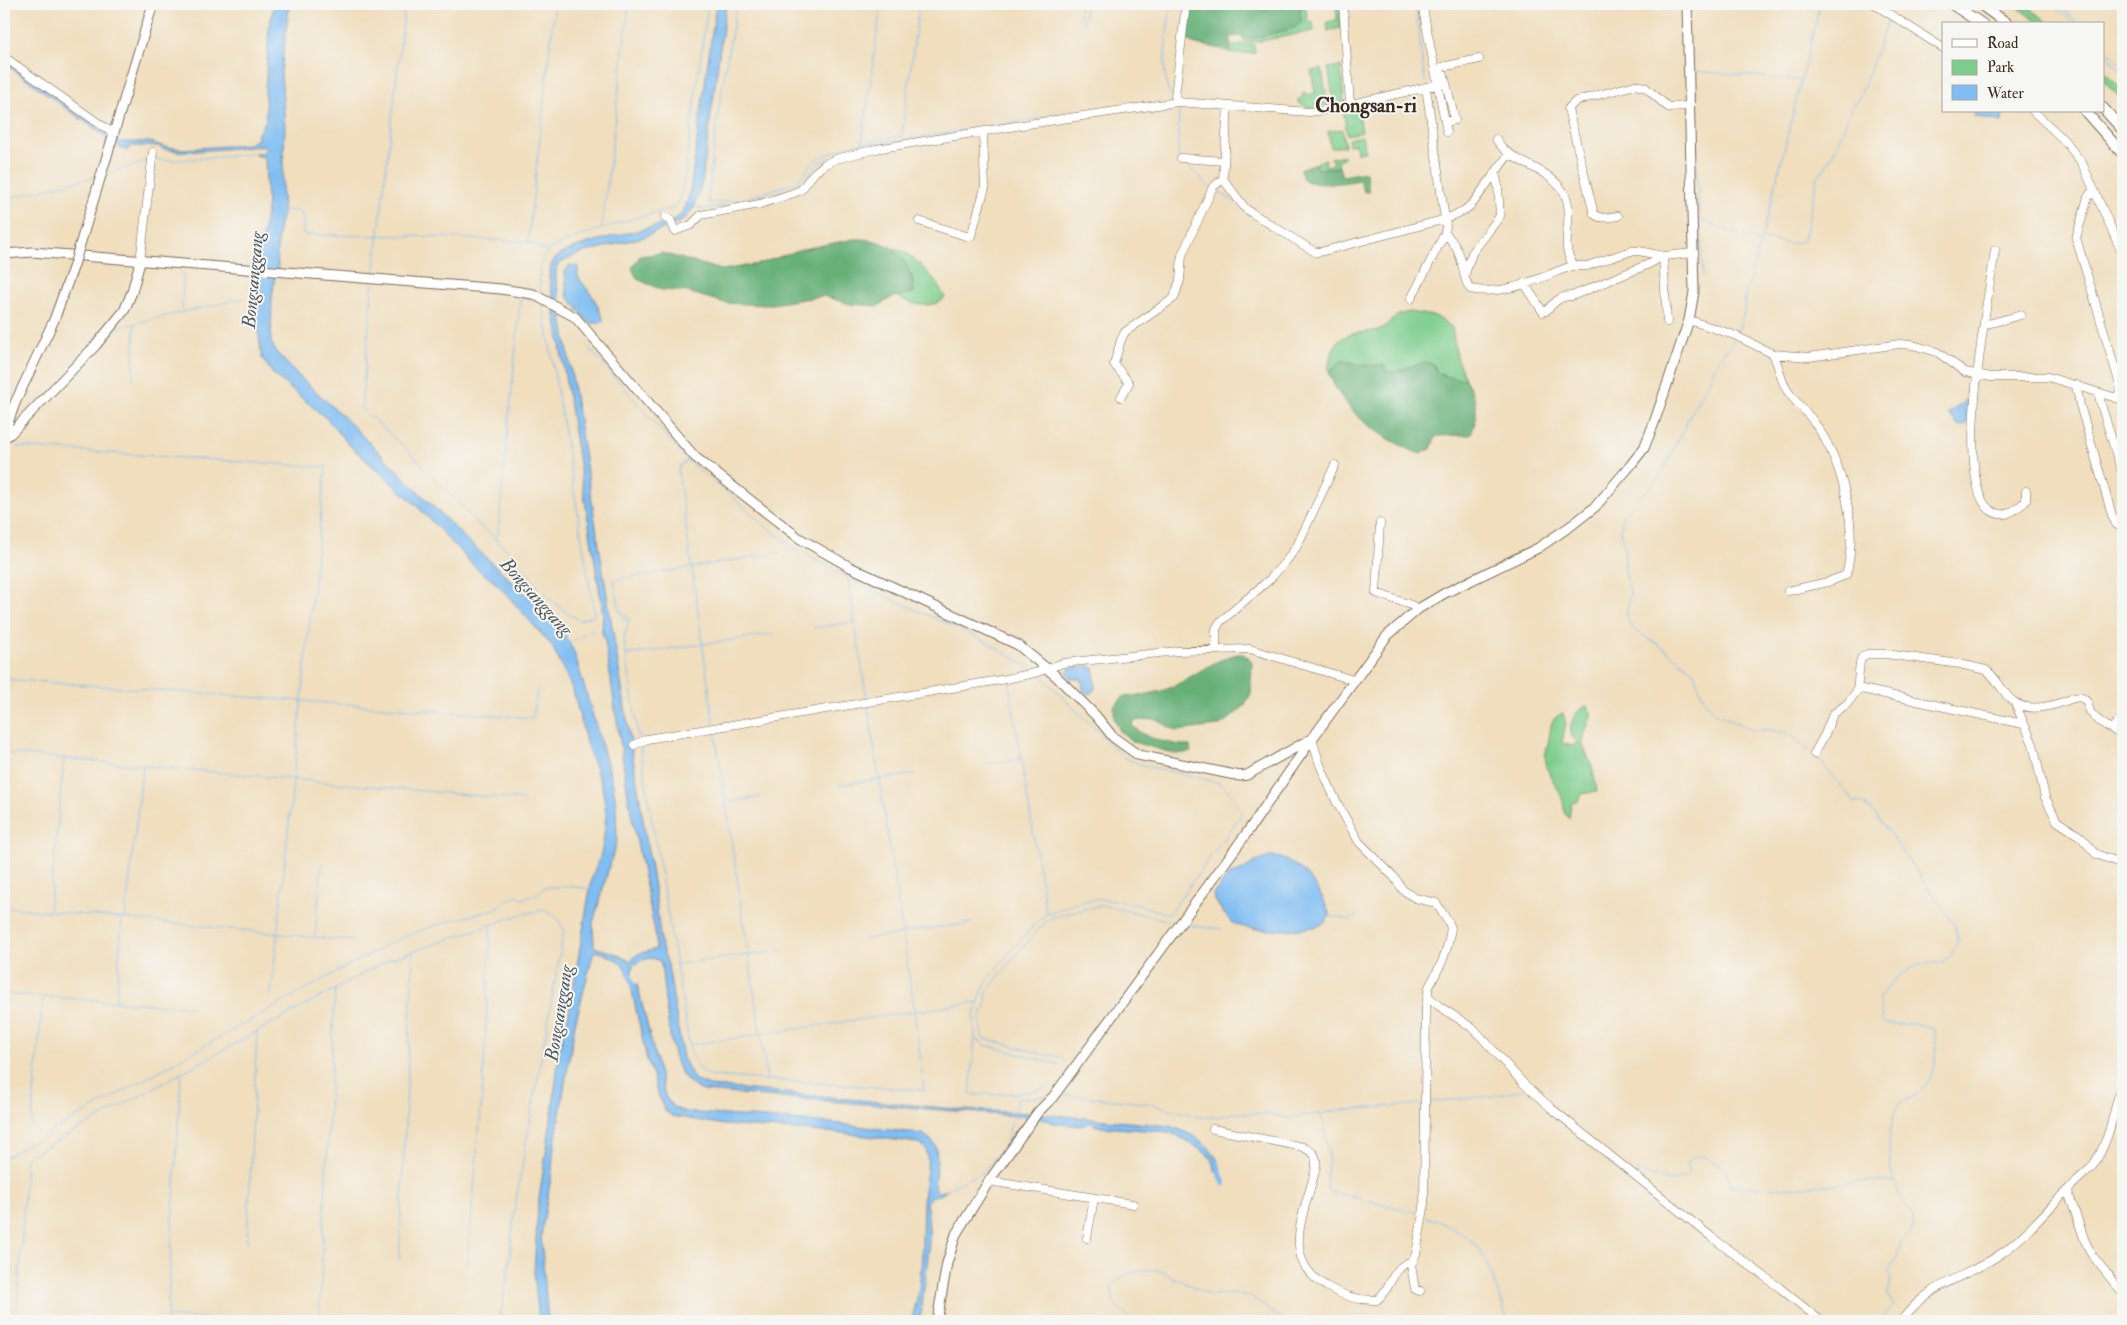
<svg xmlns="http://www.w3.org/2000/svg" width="2127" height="1325" font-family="'IM FELL Double Pica',serif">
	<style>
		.green { fill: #7ecd8d; stroke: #5c7c56 }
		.forest { fill: #66b078; stroke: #506d4b }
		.water { fill: #7fbdf2; stroke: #5d7488 }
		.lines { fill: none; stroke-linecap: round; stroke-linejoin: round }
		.stream { stroke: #7fbdf2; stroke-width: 1 }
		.canal { stroke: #7fbdf2; stroke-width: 5 }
		.minor-casing { stroke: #7a6956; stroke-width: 9 }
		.major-casing { stroke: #7a6956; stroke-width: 11 }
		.highway-casing { stroke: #7a6956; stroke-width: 12 }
		.minor { stroke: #fff; stroke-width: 8 }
		.major { stroke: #fff; stroke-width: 9 }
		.highway { stroke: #fff; stroke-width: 10 }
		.major-bridge-casing { stroke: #7a6956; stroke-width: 11; stroke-linecap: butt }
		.major-bridge { stroke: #fff; stroke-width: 9 }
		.labels { text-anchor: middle; stroke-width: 4; stroke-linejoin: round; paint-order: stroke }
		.water-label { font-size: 19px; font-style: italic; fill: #4f565e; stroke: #f6f6f2 }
		.quarter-label { font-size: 20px; font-weight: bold; fill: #3b2a1e; stroke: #f6f6f2 }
	</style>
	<rect width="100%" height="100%" fill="#f6f6f2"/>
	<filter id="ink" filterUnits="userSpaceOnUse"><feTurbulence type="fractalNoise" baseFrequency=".02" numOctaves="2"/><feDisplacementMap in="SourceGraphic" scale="10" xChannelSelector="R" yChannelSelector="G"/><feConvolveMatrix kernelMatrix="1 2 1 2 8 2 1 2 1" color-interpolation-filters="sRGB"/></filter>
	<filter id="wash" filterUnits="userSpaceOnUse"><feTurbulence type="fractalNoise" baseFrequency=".0096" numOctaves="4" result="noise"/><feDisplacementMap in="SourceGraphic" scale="20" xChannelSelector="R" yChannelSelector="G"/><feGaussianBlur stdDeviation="1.12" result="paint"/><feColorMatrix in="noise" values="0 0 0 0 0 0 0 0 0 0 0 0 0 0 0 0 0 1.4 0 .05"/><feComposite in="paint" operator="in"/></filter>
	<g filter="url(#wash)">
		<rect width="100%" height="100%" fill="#f0debd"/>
		<path class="green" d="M1303,4h4l-2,1 3,16 5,2 1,8 -65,12 -6,-2v-5l6,3 45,-11z
			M1336,4h4l1,24 -13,3 -1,-9 10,-2z
			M2014,4h11l25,20h-11z
			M1241,44l13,1 1,8 -22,1 -3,-1v-8z
			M1341,66l3,33 -1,3 -9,2 -6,-36z
			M1322,69l6,36 -19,3 -10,-5 -1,-4 5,-1 -1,-5 3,-1 1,3 9,-2 -4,-22z
			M2103,70l20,20v11l-20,-21z
			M1358,107l4,25 -15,3 -4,-26z
			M1342,129l3,17 -14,2 -3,-17z
			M1362,136l3,16 -8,1 -1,-9 -7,1 -1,-6z
			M1344,155v2l-6,4 1,6 -21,3 -2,-7 10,-4 -1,7 9,-2 -3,-6z
			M894,248c16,2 46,35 51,50 -15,12 -34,7 -49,-2l18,-4 -2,-16z
			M1409,312l26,4 17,11 5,31 8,21h-9l-18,-6 -5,-9 -20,1 -19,8 -8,-2 -2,-6c-17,3 -27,-3 -43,-4l-12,12c-1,-14 4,-33 20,-38 10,-4 22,-2 31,-6 15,-6 8,-13 29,-17z
			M1587,706l5,8 -8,21 -1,11 9,20 5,25 -15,3 -4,7 -7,3 -2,14 -5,-5c0,-26 -15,-29 -18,-51 -2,-8 2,-16 3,-24 3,-13 0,-19 14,-25l3,11 -4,19 10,3 6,-3 -8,-8c1,-14 3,-23 17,-29z"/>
		<path class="forest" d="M1190,4h113l-3,7 2,11 -8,6 -45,11 -6,-3 -13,1v16c-14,-9 -31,-4 -44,-14z
			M1316,163l2,6 21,-2 3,9 24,-4 3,20h-5l-4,-12c-18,3 -39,7 -57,0l-3,-11z
			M854,239c36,-1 56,17 60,53l-23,6 -13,8 -28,-2 -27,-8 -57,9 -41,-2 -41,-12 -22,-1 -25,-11 -5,-11 8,-12 22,-3 60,17 36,-6 45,-15z
			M1341,361l11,1 7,4 26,-1 1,6c17,5 30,-13 47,-7l5,9 18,6h9c11,17 16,37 5,56l-34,1 -5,13 -11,5c-39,-16 -76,-40 -91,-81z
			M1241,653l8,5 3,4 -1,32 -7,12 -13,12 -13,8 -41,5 -23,-12 -21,2 -1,4c13,15 40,19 58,21l1,6 -15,2 -43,-12 -13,-11 -6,-13v-12l9,-9c16,-2 34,-3 49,-10 24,-12 42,-28 69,-34z"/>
		<path class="water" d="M274,4h15l-8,69 4,54 -3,66 1,22 -4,10 -2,26 1,17 -3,9 -3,21 -1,44 5,10 24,25 46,42 118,118 72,67 29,31 9,17 38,128 4,21 1,39 -24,83 1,24 20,6 16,8 8,-7 18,-5v-11l-27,-136 -24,-161 -3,-9 1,-19 -54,-337c1,-7 2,-13 7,-18 17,-15 69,-24 92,-30 11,-3 22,-3 31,-12 7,-7 9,-17 11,-25l26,-187h10l-24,178 -8,25 -10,13 -40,17 -66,17 -18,9 -4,4v11l100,622 5,45 7,20 15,93 11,21 15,7 258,24 64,3 139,13c23,8 45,19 51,44l-5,2 -5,-13 -3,-4 -22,-15 -17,-8 -67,-5 -8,-2 -2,-3 -10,4 -30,-3 -2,-2 -22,-4 -325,-26c-10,-4 -17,-10 -23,-20 -11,-20 -16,-82 -19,-108 -7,-9 -20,-3 -28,2l-1,9h-4c-5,-13 -20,-20 -34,-23l-19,73 -22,131 -1,17 -11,64 7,85h-9l-5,-48 4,-68 15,-98 6,-55 10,-40 23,-135 9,-23 3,-17 2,-25 -4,-26 -15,-40 -14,-56 -21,-44 -53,-60 -25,-20 -58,-61 -67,-60 -22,-26 -54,-45 -11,-16 -5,-35 3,-45 -2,-13 9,-57 -2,-50 -11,-4 10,-2 2,-4 -2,-2 -80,6 -21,-3 -5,-3h-27l-3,4h-4l-120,-87v-4l116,83h31l15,5 19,2 64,-5 10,-6 -2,-3 9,-15 -1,-27 4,-63z
			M1975,111h28l-1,11 -28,-6z
			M570,265l8,2v10l16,21 10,23 -3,2h-12l-22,-27 -2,-25z
			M1966,400l3,3 -2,21 -8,2 -11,-12z
			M1091,666v3l3,-1 1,19 -3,6 -4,1 -5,-4 -1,-11h-11l-4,-6 3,-5z
			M1273,856c31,7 47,32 57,59 -2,3 -4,7 -7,9 -16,8 -72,8 -88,0 -6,-2 -22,-24 -22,-30l17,-20 11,-3 14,-9z
			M637,984l28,112 8,11 12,5 147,11 91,11 9,7 4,6 1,12 -3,28 5,5 9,-3 -5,5 -13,3 -4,6c8,39 -2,79 -6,118h-10c15,-35 11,-80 13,-117 0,-16 6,-34 4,-50 0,-6 -4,-8 -9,-11l-67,-9 -127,-9 -52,-9 -7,-5 -9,-22 -3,-14 -6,-15 -16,-74z"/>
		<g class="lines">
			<path class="stream" d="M737,4c-12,65 -24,132 -29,199h2l29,-3 56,-17c9,-6 12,-17 21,-23 22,-14 60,-20 86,-24l17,-132
				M1171,4c-3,22 -12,74 0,92
				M1386,4v2
				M1415,4l10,78
				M1867,4l5,3
				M2052,4l22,20
				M2056,4l23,20
				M1079,19l1,-15
				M1083,23l2,-19
				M2103,47l20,20
				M2103,52l20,21
				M862,142l19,-138
				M836,155l25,-9 21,-3 179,-28
				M1178,157l1,-50
				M154,160h26l75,-6
				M1182,161l28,26
				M106,174l42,-13
				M1215,190l22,13
				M4,199l94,-23
				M695,207l8,2 28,-4 66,-18 19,-22 14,-8
				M283,210l18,1 2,11v12l3,1 110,1 112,6 18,9
				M1702,221l57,21
				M602,227l27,-223
				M1761,238l28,6 15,-3 13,-63c16,-17 27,-51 36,-74l5,-2 31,-85
				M528,241l27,-237
				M374,275l31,-271
				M1703,276l-7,-112 -1,-93 102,9 3,2
				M373,282l-12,127c39,31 73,67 106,104 10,11 22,20 33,30 23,23 50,63 79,77l15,-4v-4l-51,-308
				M541,293c-2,-13 -4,-31 6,-41 7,-7 19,-10 28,-14 32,-12 64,-21 97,-30l7,-6 3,-8 26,-190
				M182,310l1,-37
				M1737,332l7,-19 1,-16 26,-94 49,-199
				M1735,338l-20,27 -7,19 -9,13 -37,77 -39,41 -3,16 5,17v23l5,22 -4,24 7,12 26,16 35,27 10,28 9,12 39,18h16l19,3 24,19
				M589,348l99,113 40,32 37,33 33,24 67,37 118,53 51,30
				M133,378l2,-54
				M17,447l307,20
				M687,461l-7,5 -2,5 36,254
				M4,506l5,-58 6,-12 104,-109 125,-29
				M495,540l3,-7 22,-229 1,-7 14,3
				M848,580l19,119
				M619,610l7,4 3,6 -5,20 14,95 3,2
				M623,623l3,-4 -6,-7 -6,-32 183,-30
				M814,628l40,-6
				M570,643l23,-14
				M626,655l148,-21
				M1039,674l86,84 14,6 81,19 12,12 10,19 -73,100 -34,-10 -34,-5 -16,2 -41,13 -36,40 -22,28 -6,15 -6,19 1,22 -5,57c17,-1 66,0 76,-9
				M4,679l529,39 4,-29
				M1010,682l-1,2 37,228
				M715,732l52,346
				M640,747l50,302 6,16 5,6 9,5 214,14 -10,-83 -46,-301
				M4,753l519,47
				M1816,756l38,46 9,1 14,13 77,108 4,17 -7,15 -11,7 -22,1 -23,15 -16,18 3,24 3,3h33l15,4c7,23 4,49 -16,66 -15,12 -18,1 -24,25 -6,21 -5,48 3,68 5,16 19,23 18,41l-13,13 -3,14 -9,15 2,8 -3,17 6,11 -14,15
				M986,764l35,-5
				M839,785l76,-11
				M727,802l34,-5
				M4,907l349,34
				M49,910l15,-150
				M1329,917h11l9,3 8,-4
				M125,918l18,-152
				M1184,925l37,4
				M903,932l69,-9
				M315,935l7,-72
				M864,939l38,-5
				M676,964l106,-13
				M4,994l187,13
				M271,996l55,-531
				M116,1002l6,-84
				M976,1039l9,6 75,20
				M689,1045l288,-43
				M1065,1061l-4,-4 -19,-3 -59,-16 -3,-18 2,-8 4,-5v-14l27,-35 34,-38 9,-4 46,-11 74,17
				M1060,1094l92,10 47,13h17l19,-4 33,1 20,4 32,-4c6,8 3,14 5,23 1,5 3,10 4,16 0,12 -4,24 -2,36l5,3 87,21
				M1429,1102l64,-6 30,-6
				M1014,1113l4,-14 31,-3
				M1320,1114l12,-3 89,-7
				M31,1128l12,-131
				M4,1158l354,-198 43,-22 38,-14 56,-15c9,-5 13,-11 22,-14l5,4 14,-4 9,-8h32l13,2
				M1636,1171c14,4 44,18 53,1l-3,-8c9,-19 32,0 43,10l1,12 61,2 77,-7 25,1
				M948,1189l35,-17 23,-29 7,-26
				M1427,1217c14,5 29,12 41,21 22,16 30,60 40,83
				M247,1243l10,-211
				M399,1260l14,-309
				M467,1265l16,-180 8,-159
				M168,1316l67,5
				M17,1321l9,-163 362,-198 131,-45 23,-5 9,2 8,9 5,9 -49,276 -7,68 -9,47
				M91,1321l1,-11
				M167,1321l14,-246
				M319,1321l16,-332
				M1131,1321l-17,-18 -3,-15c10,-15 31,-20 47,-18l52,25 26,-1 13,1 36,26"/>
			<path class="canal" d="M628,969l6,20
				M1217,1165l7,19"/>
		</g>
	</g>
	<g filter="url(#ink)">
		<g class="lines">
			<g class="minor-casing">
				<path id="minor" d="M1343,4l7,100
					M1422,4l25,128
					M1874,4l69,44
					M4,57l110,77
					M1178,102l-3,-6 11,-92
					M2033,111l31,29 18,23 41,92
					M1445,122l10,-2 -13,-53 37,-8
					M1496,139c16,27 52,26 68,54 13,23 -8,53 11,73h12l44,-15h8l24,5 31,-3
					M1181,158l43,3
					M1223,179l5,-73
					M2093,190l-5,7 -12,41 44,147 1,6 -5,7
					M1618,216c-9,1 -17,4 -24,-2l-26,-105 8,-8 59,-16 10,2 23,20 21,-1
					M665,217l5,2 5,12 16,-6 10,-10 59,-11 31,-10 10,-4 13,-17 11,-9 11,-5 40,-10 152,-25 150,-22 131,10 16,-2 120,-27
					M919,221l47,15h5l14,-48 -2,-56
					M1445,233c7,8 12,14 15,24 4,11 3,22 10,32 36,8 71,-12 104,-24
					M1995,250c-6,46 -43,231 -5,260 14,10 24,1 36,-9v-10
					M1663,256l4,66
					M140,262l13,-110
					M1465,274l7,-21 28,-37 -2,-30 -3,-13
					M1524,283l19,29 3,-1c7,-7 14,-16 26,-15l77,-32 14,-8
					M1411,299l34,-66 1,-7 -20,-139
					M1689,320l45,15 39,19c6,11 7,25 14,36 8,13 21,22 29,35 27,38 43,104 30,150l-18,7 -40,9
					M1984,325l37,-10
					M1773,354l36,3 90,-13 14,1 24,7 28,20 26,5h57l75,23
					M2076,385l4,20 32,110 4,9 7,4
					M2100,393v8l23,75
					M1121,397l8,-14 -15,-19 7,-24 4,-8 49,-34 6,-18 2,-25 31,-68 10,-8 22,29 7,5 63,39h5l126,-33 19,-9 8,-7 36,-49
					M1380,523l-4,70 35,12 7,4
					M1216,650v-21l4,-7 49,-42 18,-20 10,-14 38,-81
					M1857,688l166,36
					M2015,703l18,41 12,53 12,24 24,16 15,17 27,10
					M2112,728l11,-9
					M1312,739l8,26 16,36 23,41 35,35 9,13 12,8 21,5 13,20 2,5 -3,16 -6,18 -13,25 -3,19 -2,202 -8,46 -5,11 4,24 5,2
					M634,745l13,-6 359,-60 29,-6 28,-10 115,-12 72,-2 103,31
					M1814,754l11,-20 8,-20 14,-10 10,-13 3,-29 2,-5 5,-3h19l74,10 26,6c12,8 16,24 28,32 14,10 34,5 49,0 6,-2 12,-6 19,-4 8,3 5,10 9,15 7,10 23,17 32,23
					M1428,996l11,10 35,23 49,54 28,25 163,131 66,49 41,33
					M1213,1129l90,18c3,2 8,4 10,6 6,7 2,19 0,26 -11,39 -31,82 13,107 15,9 33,15 51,14 17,-14 13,-33 36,-39
					M989,1181l144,23
					M2068,1192l17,49 7,14 31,39
					M1087,1238l7,-40
					M1901,1321c31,-41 63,-41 101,-68 33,-24 57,-59 89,-85 19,-25 23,-59 32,-90"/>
			</g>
			<g class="major-casing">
				<path id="major" d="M79,248l74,-244
					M4,254l28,-2 469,37 32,5 42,23 120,140 104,81 51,29 168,78 39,32 39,39 17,21 25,18 102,21 7,-1 62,-35
					M4,434l11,-31 39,-83 20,-55
					M4,438l6,-4 86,-89 28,-34 8,-19 8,-30
					M937,1321l10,-58 9,-29 33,-53 49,-69 15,-15 193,-263 66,-95 75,-103 31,-27 27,-16 93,-45 34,-23 23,-18 35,-41 14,-18 10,-25 35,-103 5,-28 -7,-288"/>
			</g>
			<g class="highway-casing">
				<path id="highway" d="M1952,4l30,20
					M1980,4l28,20
					M2103,108l20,22
					M2085,111l38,43"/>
			</g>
			<use href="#minor" class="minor"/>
			<use href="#major" class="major"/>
			<use href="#highway" class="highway"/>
			<g class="major-bridge-casing">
				<path id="major-bridge" d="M74,265l5,-17"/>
			</g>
			<use href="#major-bridge" class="major-bridge"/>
		</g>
	</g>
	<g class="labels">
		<g class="water-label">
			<text transform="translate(252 280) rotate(-85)" y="7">Bongsanggang</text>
			<text transform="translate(537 596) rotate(48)" y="7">Bongsanggang</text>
			<text transform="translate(558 1013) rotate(-81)" y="7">Bongsanggang</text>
		</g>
		<g class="quarter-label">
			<text x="1366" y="112">Chongsan-ri</text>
		</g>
	</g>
	<rect width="2127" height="1325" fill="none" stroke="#f6f6f2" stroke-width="20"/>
	<rect x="1942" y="22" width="162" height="90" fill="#f6f6f2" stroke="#aba49d"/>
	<rect x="1952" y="39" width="25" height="8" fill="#ffffff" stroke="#aba49d"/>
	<text x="1987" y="48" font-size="15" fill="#3b2a1e">Road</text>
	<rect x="1952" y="60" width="25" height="15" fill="#7ecd8d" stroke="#aba49d"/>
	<text x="1987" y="72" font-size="15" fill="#3b2a1e">Park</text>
	<rect x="1952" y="85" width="25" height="15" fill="#7fbdf2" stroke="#aba49d"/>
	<text x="1987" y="98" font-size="15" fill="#3b2a1e">Water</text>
</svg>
